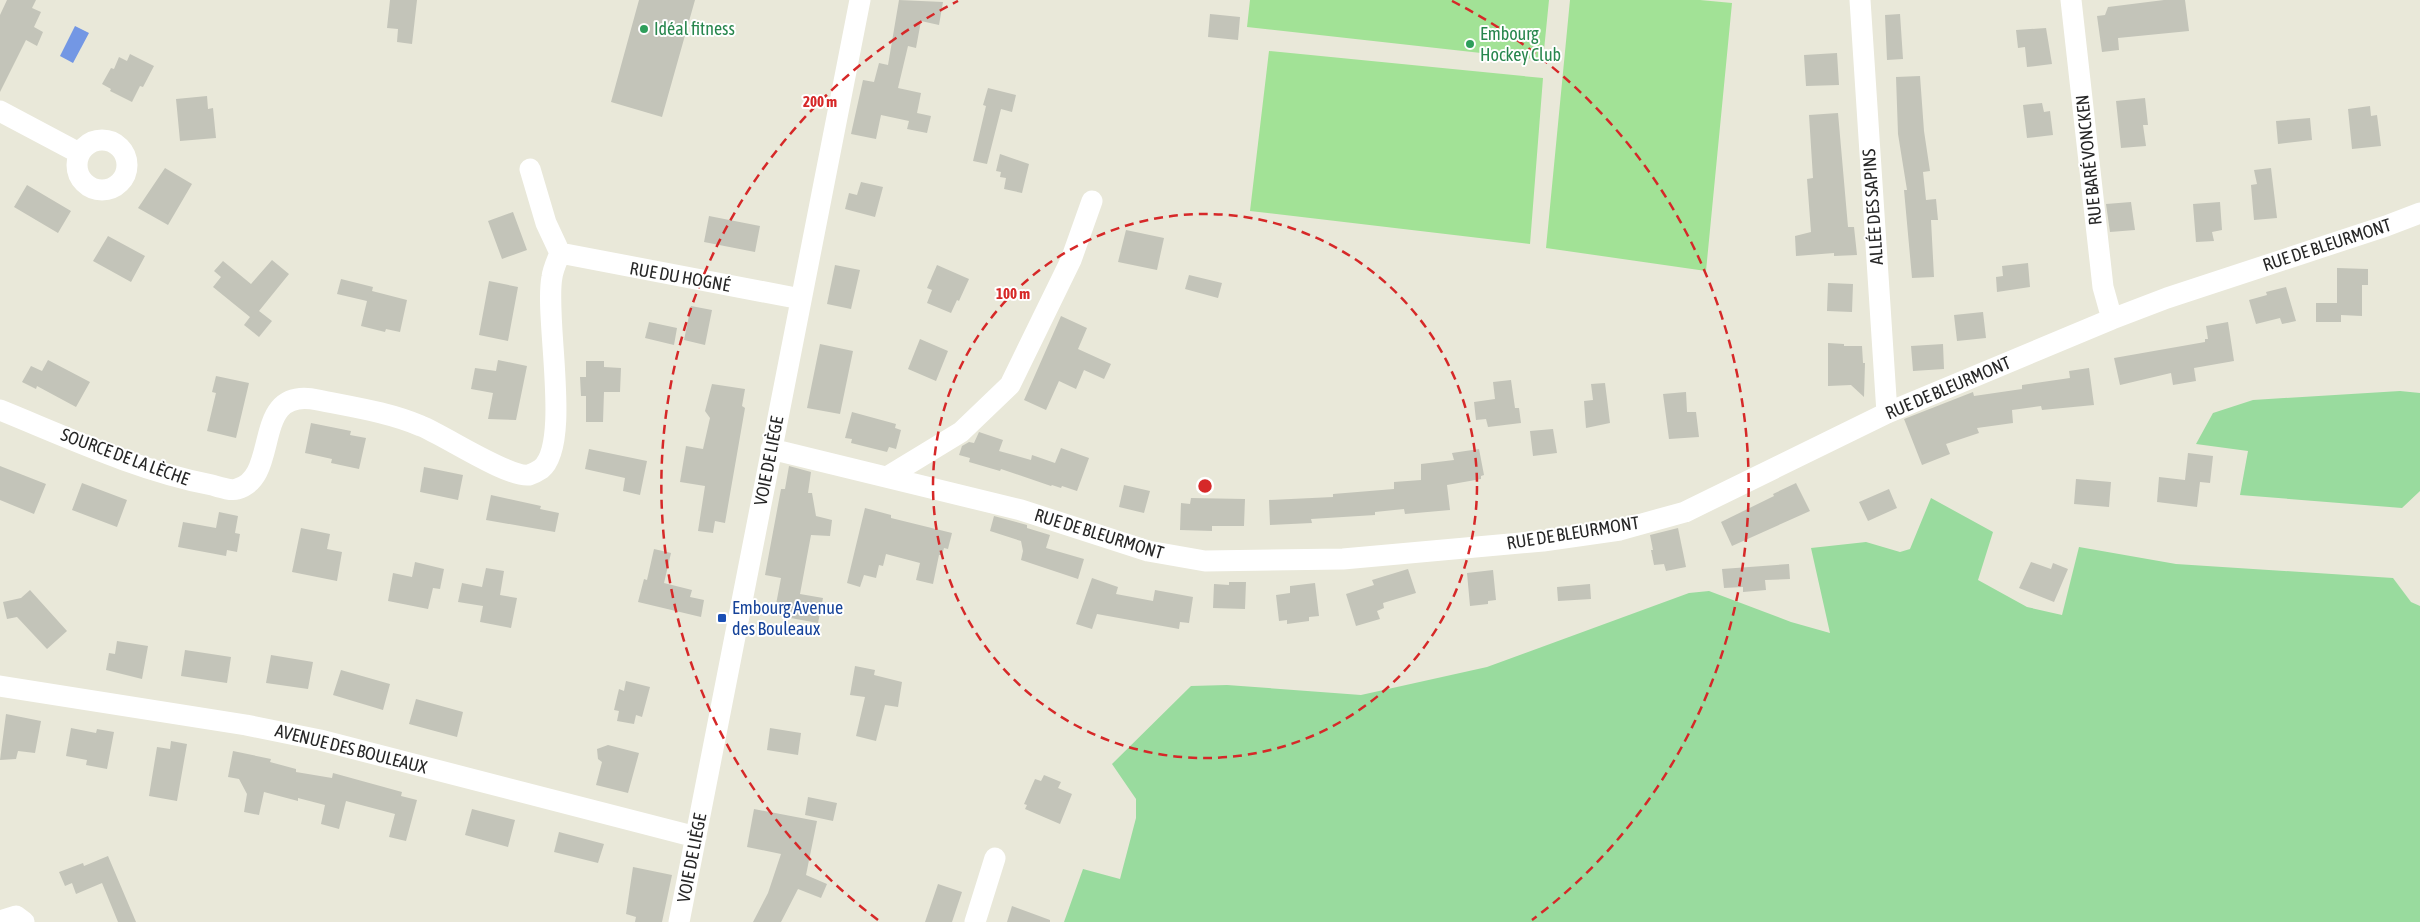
<svg xmlns="http://www.w3.org/2000/svg" width="2420" height="922" font-family="'Asap Condensed',sans-serif">
	<style>
		.green { fill: #99db9e }
		.pitch { fill: #a2e296 }
		.water { fill: #7397e4 }
		.building { fill: #c3c4b9 }
		.lines { fill: none; stroke-linecap: round; stroke-linejoin: round }
		.minor { stroke: #fff; stroke-width: 21 }
		.ring { fill: none; stroke: #d62828; stroke-width: 2.5; stroke-dasharray: 9 6 }
		.leisure-dot { fill: #2e9e5b; stroke: #fff; stroke-width: 2 }
		.transit-dot { fill: #1a4fb4; stroke: #fff; stroke-width: 2 }
		.labels { text-anchor: middle; stroke-width: 4; stroke-linejoin: round; paint-order: stroke }
		.leisure-label { font-size: 18px; fill: #27864d; stroke: #fff; text-anchor: start }
		.street-label { font-size: 18px; fill: #272727; stroke: #fff }
		.transit-label { font-size: 18px; fill: #164399; stroke: #fff; text-anchor: start }
		.centre { fill: #d62828; stroke: #fff; stroke-width: 2.5 }
		.ring-label { font-size: 15px; text-anchor: middle; font-weight: bold; fill: #d62828; stroke: #fff; stroke-width: 4; stroke-linejoin: round; paint-order: stroke }
	</style>
	<rect width="100%" height="100%" fill="#e9e8d9"/>
	<path class="green" d="M2400,391l20,2v98l-18,17 -162,-13 8,-44 -52,-7 17,-31 40,-13z
		M1931,498l62,34 -15,48 49,27 35,8 17,-68 97,17 217,14 18,24 9,4v316h-1356l19,-53 37,10 16,-61v-19l-24,-35 79,-78 36,-1 134,10 126,-28 202,-74 20,-2 82,31 39,11 -19,-85 55,-6 34,10 10,-3z"/>
	<path class="pitch" d="M1250,0h299l-6,60 -296,-33z
		M1570,0h130l32,3 -26,268 -160,-23z
		M1269,51l274,27 -13,166 -280,-33z"/>
	<path class="water" d="M75,26l14,7 -16,30 -13,-7z"/>
	<path class="building" d="M7,0h29l-4,8 9,4 -7,15 9,5 -6,14 -11,-6 -26,52v-77z
		M390,0h27l-5,44 -15,-2 1,-13 -11,-1z
		M639,0h56l-33,117 -51,-15z
		M899,0l44,2 -4,23 -18,-4 -5,27 -8,-2 -10,42 23,5 -4,20 14,3 -4,17 -20,-4 2,-8 -28,-6 -5,24 -25,-5 12,-54 11,2 5,-19 9,2z
		M2164,0h21l4,31 -71,7 1,12 -17,2 -5,-36 8,-1 3,-8z
		M1210,14l30,3 -2,23 -30,-3z
		M1900,14l3,45 -16,1 -2,-45z
		M2046,28l6,36 -25,3 -2,-20 -7,1 -2,-18z
		M1837,53l2,32 -33,1 -2,-31z
		M130,54l24,12 -11,21 -3,-1 -8,16 -22,-11 1,-2 -9,-5 9,-16 3,1 5,-12 8,4z
		M1920,76l4,55 6,40 -7,1 3,28 10,-1 2,21h-7l3,57 -22,1 -8,-88h3l-9,-56 -2,-57z
		M988,88l28,7 -4,17 -11,-3 -14,55 -14,-3 13,-55 -3,-1z
		M207,96l1,13 5,-1 3,30 -36,3 -4,-42z
		M2145,98l3,27h-5l3,21 -25,2 -5,-47z
		M2042,103l2,9 6,-1 3,24 -26,3 -4,-33z
		M2370,106l1,10 6,-1 4,31 -29,3 -4,-40z
		M1838,113l10,114h6l3,28 -23,1v-3l-38,3 -1,-20 16,-4 -4,-53 6,-1 -4,-63z
		M2310,118l2,22 -34,4 -2,-23z
		M1000,154l29,10 -7,29 -18,-4 2,-11 -6,-1 1,-5 -5,-1z
		M165,168l27,16 -24,41 -30,-17z
		M2271,168l6,50 -23,2 -3,-35 6,-1 -3,-14z
		M861,182l22,5 -8,30 -30,-8 4,-16 8,2z
		M27,185l44,26 -13,22 -44,-26z
		M2131,202l4,28 -25,2 -4,-28z
		M2220,202l2,28 -10,2 2,9 -18,1 -3,-38z
		M513,212l14,38 -25,9 -14,-38z
		M709,216l51,10 -5,26 -51,-10z
		M1126,230l38,8 -7,32 -39,-8z
		M108,236l37,20 -14,26 -38,-21z
		M272,260l17,14 -30,37 13,10 -13,16 -15,-12 6,-8 -37,-30 8,-10 -7,-6 9,-10 28,23z
		M2028,263l2,24 -33,5 -1,-15 7,-1 -1,-10z
		M835,265l25,5 -9,39 -24,-5z
		M937,265l32,14 -10,22 -2,-1 -6,13 -24,-10 5,-13 -5,-2z
		M2337,268l31,1v16h-6v31l-21,-1v7h-25v-19h21z
		M1189,275l33,8 -4,15 -33,-9z
		M341,279l32,8 -1,4 35,9 -7,32 -14,-3 -1,3 -24,-6 6,-25 -30,-7z
		M489,281l29,6 -10,54 -29,-6z
		M1828,283l25,1 -1,28 -25,-1z
		M2286,287l10,34 -14,3 -2,-6 -24,6 -7,-24 18,-5 -1,-3z
		M691,306l21,4 -7,35 -21,-5z
		M1983,312l3,26 -29,3 -3,-26z
		M1061,316l26,12 -9,21 33,15 -7,15 -20,-9 -8,19 -17,-8 -13,29 -22,-10z
		M649,322l28,6 -3,17 -29,-7z
		M2228,322l6,39 -40,7 2,13 -23,4 -2,-12 -51,12 -6,-27 91,-16v-3h3l-2,-13z
		M920,339l28,12 -12,30 -28,-12z
		M1828,343l16,1v2h18l1,17h2l-1,34 -13,-12 -23,1z
		M820,344l33,7 -13,63 -33,-6z
		M1943,344l1,25 -31,2 -2,-25z
		M48,360l42,22 -14,25 -39,-21 -1,3 -14,-7 9,-16 11,5z
		M498,360l29,6 -11,54 -28,-1 5,-26 -22,-4 4,-21 21,3z
		M586,361h18v6l17,1 -1,24h-16l-1,30h-17v-26h-5l-1,-19h6z
		M2089,368l5,37 -52,5 -1,-4 -29,4 1,13 -36,5 2,5 -33,11 4,10 -28,11 -18,-46 69,-27 1,4 48,-7v-4l48,-7 -1,-7z
		M216,376l33,7 -13,55 -29,-7 9,-38 -4,-1z
		M1511,380l4,28h4l2,15 -33,4 -2,-8 -10,1 -2,-18 21,-3 -2,-17z
		M1605,383l5,40 -24,5 -2,-27 9,-1 -2,-16z
		M712,384l33,5 -3,17 3,2 -20,115 -10,-2 -2,12 -15,-2 7,-45 -25,-4 6,-36 17,3 7,-31 -5,-7z
		M1686,392l1,20h9l3,25 -30,2 -6,-45z
		M852,412l44,12 -1,4 6,2 -5,19 -7,-2 -2,5 -36,-9 1,-4 -7,-1z
		M311,423l40,8 -1,4 16,3 -7,31 -28,-6 1,-4 -27,-6z
		M1553,429l4,24 -24,3 -3,-25z
		M979,432l24,8 -4,11 32,9 1,-5 23,8 6,-15 28,10 -12,33 -15,-5 -1,2 -9,-3 -1,1 -50,-17 -1,2 -31,-9 1,-4 -11,-3 3,-9 7,-4 5,1z
		M589,449l58,12 -7,34 -17,-4 2,-13 -40,-9z
		M1479,449l5,26 -3,1v3l-34,6 3,25 -45,4 -1,-5 -29,3v3l-64,4 1,4 -42,2 -1,-25 64,-3v-3l61,-5v-7l27,-2v-16l33,-4 -2,-7z
		M2188,453l25,3 -3,27 -10,-1 -3,25 -40,-5 2,-25 26,3z
		M0,466l46,18 -12,30 -34,-14z
		M789,466l22,6 -3,21h4l4,23 16,4 -2,16 -19,-1 -11,59 23,4 -5,25 -44,-8 7,-37 -16,-3 16,-86h4z
		M424,467l39,8 -5,25 -38,-8z
		M2076,479l35,3 -2,25 -35,-3z
		M82,483l45,17 -10,27 -45,-17z
		M1796,483l14,28 -78,35 -11,-24 53,-26 -1,-2z
		M1124,485l26,6 -6,22 -25,-6z
		M1889,489l8,19 -29,13 -9,-19z
		M491,495l50,11 -1,3 19,4 -4,19 -69,-12z
		M1191,498l54,1 -1,27h-32v5l-32,-1 1,-27 9,1z
		M865,508l26,7v3l61,15 -4,16 -4,-1 -2,7h-3l-6,29 -17,-4 4,-17 -34,-9 -3,12 -4,-1 -3,13 -12,-3 -4,12 -13,-4z
		M219,512l19,4 -3,17 5,1 -3,18 -10,-2 -1,6 -48,-9 5,-25 33,6z
		M994,516l33,9v3l23,7 -4,13 38,11 -6,20 -57,-19 2,-9 -2,-10 -31,-10z
		M301,528l29,6 -3,15 15,3 -5,29 -45,-9z
		M1678,528l8,39 -20,4 -2,-7 -10,1 -3,-15h2l-3,-15z
		M654,549l17,4 -7,30 28,7 -2,7 14,3 -3,17 -63,-15 6,-23 3,1z
		M415,562l29,7 -4,20 -7,-1 -5,21 -40,-8 5,-28 19,4z
		M2031,562l20,7 2,-6 15,6 -14,33 -35,-14z
		M1789,564l1,15 -25,1 1,10 -23,2v-5l-19,1 -2,-19z
		M486,568l18,3 -4,24 17,3 -6,30 -31,-6 3,-16 -25,-4 4,-19 20,4z
		M1408,569l8,24 -33,10 1,5 -7,3 3,8 -24,7 -10,-32 28,-9 -2,-5z
		M1493,570l3,30 -8,1v3l-18,2 -3,-33z
		M1092,578l26,9 -2,7 37,7 2,-11 38,7 -4,26 -9,-1 -1,7 -82,-15 -5,15 -16,-5z
		M1229,582h17l-1,27 -32,-1 1,-24 15,1z
		M1315,583l4,33 -10,1v4l-22,3v-4l-8,1 -3,-26 14,-2v-7z
		M1590,584l1,15 -33,2 -1,-14z
		M30,590l37,41 -20,18 -30,-32 -10,2 -4,-17 18,-4z
		M117,641l31,5 -6,33 -36,-9 3,-17 6,1z
		M185,650l46,7 -4,26 -46,-7z
		M271,655l42,7 -5,27 -42,-6z
		M855,666l20,4 -1,5 28,7 -4,25 -13,-2 -9,36 -20,-5 9,-39 -15,-2z
		M341,670l49,14 -7,26 -50,-15z
		M626,681l24,6 -8,30 -6,-2 -2,9 -17,-3 2,-10 -5,-1 5,-21 5,2z
		M416,699l47,13 -6,25 -48,-13z
		M6,714l35,7 -6,32 -17,-2 -2,8 -16,1z
		M71,728l25,5 1,-4 17,3 -7,37 -21,-4 1,-5 -21,-4z
		M770,728l31,5 -3,22 -31,-5z
		M171,741l16,3 -10,57 -28,-5 8,-49 13,2z
		M608,745l31,8 -11,40 -32,-8 6,-23 -4,-3 -1,-10z
		M233,751l38,8 -1,3 26,7v3l36,6 1,-5 69,19 -1,4 16,4 -11,41 -17,-4 6,-23 -49,-13 -7,28 -18,-5 4,-19 -27,-7v3l-34,-9 -5,23 -15,-3 3,-18 -8,-15 -11,-2z
		M1044,775l17,7 -3,6 14,6 -12,30 -35,-15 2,-4 -3,-1 11,-25 6,2z
		M808,797l29,6 -4,18 -28,-6z
		M472,809l43,11 -7,27 -43,-12z
		M754,809l63,12 -11,54 21,9 -6,14 -23,-9 -17,33h-28l15,-29 13,-39 -34,-7z
		M559,832l45,12 -6,19 -44,-11z
		M108,856l28,66h-18l-16,-39 -26,11 -4,-11 -7,3 -6,-14 24,-9 1,3z
		M633,867l39,8 -10,47h-27l1,-5 -10,-3z
		M938,884l24,8 -10,30h-27z
		M1012,906l38,14v2h-43z"/>
	<g class="lines">
		<path class="minor" d="M1860,0l27,413
			M2071,0l32,287 9,32
			M0,111l79,42
			M77 165a25 25 0 1 1 50 0a25 25 0 1 1-50 0Z
			M530,169l16,54 14,30 241,46
			M0,410c69,28 139,61 212,75 7,2 19,6 25,4 45,-12 12,-104 81,-89 34,7 70,12 103,26 23,9 87,52 108,49 3,-1 9,-4 12,-6 31,-25 3,-152 11,-192 1,-8 5,-16 8,-24
			M771,449l250,61 127,41 57,10 138,-2 200,-18 77,-11 65,-18 202,-99 225,-94 55,-21 219,-72 34,-13
			M887,477l74,-45 49,-47 61,-125 21,-59
			M0,686l246,39 74,15 376,97
			M0,921l16,-5 8,6
			M679,922l181,-922
			M975,922l20,-64"/>
	</g>
	<g class="ring">
		<circle cx="1205" cy="486" r="272"/>
		<path d="M878 920A544 544 0 0 1 958 1M1452 1A544 544 0 0 1 1532 920"/>
	</g>
	<g class="leisure-dot">
		<circle cx="644" cy="29" r="5"/>
		<circle cx="1470" cy="44" r="5"/>
	</g>
	<rect class="transit-dot" x="717" y="613" width="10" height="10" rx="2.5"/>
	<g class="labels">
		<g class="leisure-label">
			<text x="654" y="35">Idéal fitness</text>
			<text x="1480" y="40">Embourg<tspan x="1480" dy="21">Hockey Club</tspan></text>
		</g>
		<g class="street-label">
			<text transform="translate(2089 160) rotate(-96)" y="6">RUE BARÉ VONCKEN</text>
			<text transform="translate(1873 207) rotate(-94)" y="6">ALLÉE DES SAPINS</text>
			<text transform="translate(2327 245) rotate(-18)" y="6">RUE DE BLEURMONT</text>
			<text transform="translate(680 277) rotate(10)" y="6">RUE DU HOGNÉ</text>
			<text transform="translate(1948 388) rotate(-23)" y="6">RUE DE BLEURMONT</text>
			<text transform="translate(125 457) rotate(20)" y="6">SOURCE DE LA LÈCHE</text>
			<text transform="translate(769 461) rotate(-79)" y="6">VOIE DE LIÈGE</text>
			<text transform="translate(1573 533) rotate(-9)" y="6">RUE DE BLEURMONT</text>
			<text transform="translate(1099 534) rotate(17)" y="6">RUE DE BLEURMONT</text>
			<text transform="translate(351 749) rotate(14)" y="6">AVENUE DES BOULEAUX</text>
			<text transform="translate(692 858) rotate(-79)" y="6">VOIE DE LIÈGE</text>
		</g>
		<g class="transit-label">
			<text x="732" y="614">Embourg Avenue<tspan x="732" dy="21">des Bouleaux</tspan></text>
		</g>
	</g>
	<circle cx="1205" cy="486" r="8" class="centre"/>
	<g class="ring-label">
		<text x="820" y="107">200 m</text>
		<text x="1013" y="299">100 m</text>
	</g>
</svg>
